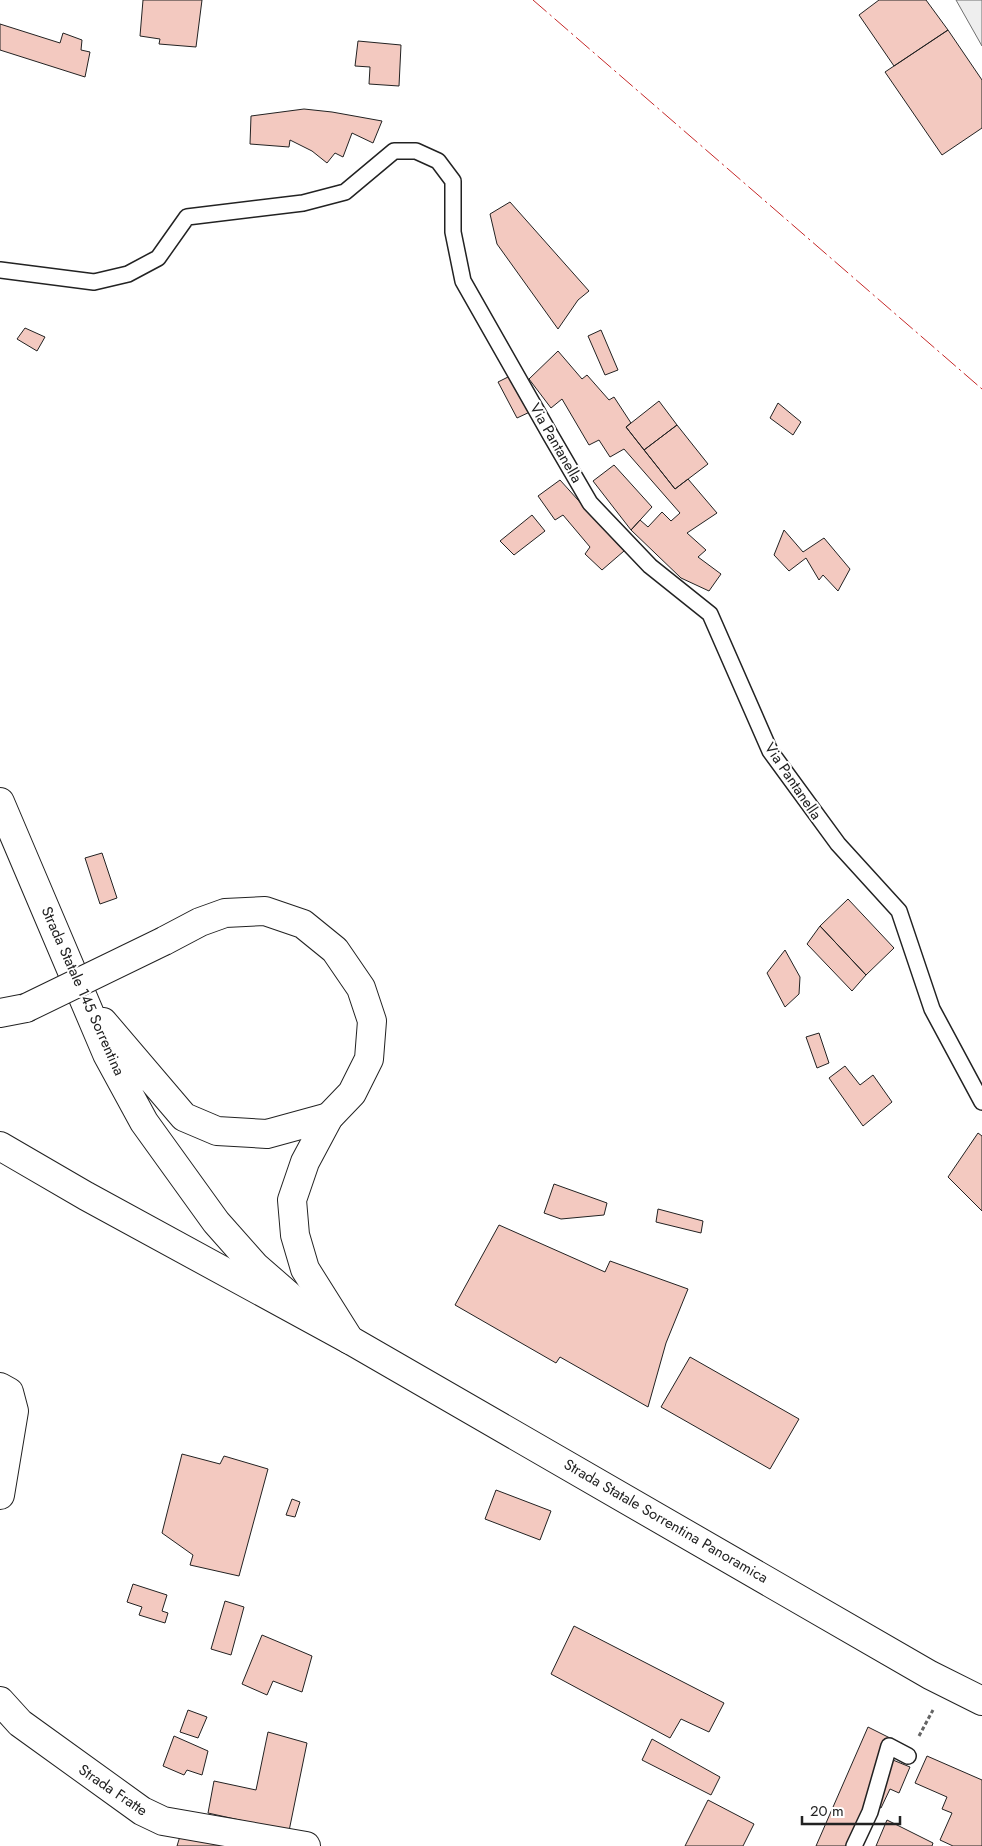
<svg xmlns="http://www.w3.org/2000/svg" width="982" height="1846" font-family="Jost,sans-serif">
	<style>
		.green { fill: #eee; stroke: #6f6f6f }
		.building { fill: #f3c9c0; stroke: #222 }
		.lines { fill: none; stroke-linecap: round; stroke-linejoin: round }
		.lane-casing { stroke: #222; stroke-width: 18 }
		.street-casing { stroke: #222; stroke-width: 30 }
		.primary-casing { stroke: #222; stroke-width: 30 }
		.highway-casing { stroke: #222; stroke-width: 30 }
		.path { stroke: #646464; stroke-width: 3; stroke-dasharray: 4 2.5; stroke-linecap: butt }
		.lane { stroke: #fff; stroke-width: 15 }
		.street { stroke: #fff; stroke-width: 28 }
		.primary { stroke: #fff; stroke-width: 28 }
		.highway { stroke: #fff; stroke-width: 28 }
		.primary-bridge-casing { stroke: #222; stroke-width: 30; stroke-linecap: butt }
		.primary-bridge { stroke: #fff; stroke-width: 28 }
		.power { stroke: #c62828; stroke-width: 1; stroke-dasharray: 18 4 2.5 4; stroke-linecap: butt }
		.labels { text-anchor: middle; stroke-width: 4; stroke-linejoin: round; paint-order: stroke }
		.street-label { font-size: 15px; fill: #222; stroke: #fff }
	</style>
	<rect width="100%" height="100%" fill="#fff"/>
	<path class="green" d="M956,0h26v46z"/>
	<path class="building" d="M143,0h59l-6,47 -37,-3 1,-5 -20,-3z
		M879,0h47l22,30 -54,36 -35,-51z
		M0,24l60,19 3,-10 19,7 -1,10 9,2 -5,25 -85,-27z
		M948,30l34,50v48l-40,27 -57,-83z
		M358,41l43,4 -2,41 -30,-2 1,-17 -15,-1z
		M304,109l28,3 50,9 -9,22 -21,-10 -9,24 -8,-4 -8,10 -15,-12 -22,-11 -1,7 -39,-3 1,-28z
		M510,202l79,89 -11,9 -20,29 -61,-85 -7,-30z
		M25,328l20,9 -8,14 -20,-12z
		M601,330l17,40 -13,5 -17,-39z
		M558,351l24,28 5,-4 22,25 5,-3 17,26 -5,4 49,62 13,-10 29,34 -30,20 19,17 -8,7 23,17 -12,17 -28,-13 -50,-48 9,-10 8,7 14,-15 9,9 9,-8 -56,-64 -14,8 -11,-17 -10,5 -27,-46 -11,9 -22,-29z
		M512,375l20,36 -15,7 -19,-36z
		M659,401l18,24 -33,25 -18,-23z
		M778,403l23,19 -8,13 -23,-17z
		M677,425l31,39 -33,25 -31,-39z
		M614,465l38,42 -21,23 -38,-49z
		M560,480l64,71 -22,19 -17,-16 5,-7 -27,-32 -8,5 -17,-24z
		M532,515l13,16 -31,24 -14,-14z
		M784,530l19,22 21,-14 26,31 -12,22 -15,-16 -4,5 -13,-22 -17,13 -15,-16z
		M102,853l15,45 -17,6 -15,-46z
		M848,899l46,49 -28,27 -46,-49z
		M820,926l46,49 -14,16 -45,-47z
		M785,950l15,27 -1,17 -14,13 -18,-34z
		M819,1033l10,30 -12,5 -11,-31z
		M845,1066l15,19 13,-10 19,27 -29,24 -34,-48z
		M978,1133l4,3v75l-34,-34z
		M554,1184l53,19 -3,12 -43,4 -17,-6z
		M658,1209l45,12 -2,12 -45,-11z
		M499,1225l106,47 5,-11 78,28 -22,54 -18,64 -88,-50 -4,6 -101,-58z
		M690,1357l109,62 -29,50 -109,-62z
		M182,1454l38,10 4,-8 44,13 -29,107 -49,-11 3,-10 -31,-22z
		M496,1490l55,21 -11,29 -55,-21z
		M292,1499l8,3 -5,15 -9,-2z
		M133,1584l34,11 -5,16 6,2 -3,10 -26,-8 3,-8 -15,-5z
		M225,1601l19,6 -13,48 -20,-6z
		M574,1626l150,77 -15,29 -28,-13 -11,19 -119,-64z
		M262,1635l50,21 -10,36 -29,-11 -6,14 -25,-11z
		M188,1710l19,7 -9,21 -18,-6z
		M868,1727l28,14 -49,105h-31z
		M268,1732l39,11 -18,88 -81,-18 6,-32 42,9z
		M174,1736l34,15 -6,24 -15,-5 -3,5 -21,-9z
		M652,1739l68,38 -9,18 -69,-35z
		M927,1756l55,24v66h-29l-13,-6 12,-27 -10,-4 5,-12 -32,-14z
		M888,1758l22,9 -11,26 -9,-4 -9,19 -13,-6z
		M708,1800l46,24 -11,22h-58z
		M887,1820l46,23 -1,3h-56z
		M181,1833l80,13h-84z"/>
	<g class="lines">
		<g class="lane-casing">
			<path id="lane" d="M0,270l94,12 34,-8 30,-16 29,-41 116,-14 42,-11 49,-41h22l22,10 15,20v51l10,49 88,155 39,67 60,63 60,48 60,137 68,93 61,67 33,98 50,93
				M854,1846l16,-34 19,-66 19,10"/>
		</g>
		<g class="street-casing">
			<path id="street" d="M0,1387l9,5 5,19 -14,84
				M0,1701l20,22 122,88 21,10 143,25"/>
		</g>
		<g class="primary-casing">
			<path id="primary" d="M164,941l36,-19 25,-9 40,-2 38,13 32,26 26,38 11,33 -3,38 -17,34 -23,24 -24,45 -13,38 3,35 10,34 44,70
				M0,1013l26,-5
				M0,1146l86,50 264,144 580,335 52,26"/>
		</g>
		<g class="highway-casing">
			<path id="highway" d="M0,802l107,252 37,68 72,100 39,44 39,34 56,40
				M103,1022l81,95 33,14 50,3 62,-17"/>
		</g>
		<path class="path" d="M919,1736l14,-26"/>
		<use href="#lane" class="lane"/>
		<use href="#street" class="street"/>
		<use href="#primary" class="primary"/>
		<use href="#highway" class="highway"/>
		<g class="primary-bridge-casing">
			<path id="primary-bridge" d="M26,1008l138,-67"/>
		</g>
		<use href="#primary-bridge" class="primary-bridge"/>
		<path class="power" d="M533,0l449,389"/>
	</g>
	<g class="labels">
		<g class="street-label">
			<text transform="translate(556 443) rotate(60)" y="5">Via Pantanella</text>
			<text transform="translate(793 781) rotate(56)" y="5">Via Pantanella</text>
			<text transform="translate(83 991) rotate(66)" y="5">Strada Statale 145 Sorrentina</text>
			<text transform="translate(666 1521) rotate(30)" y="5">Strada Statale Sorrentina Panoramica</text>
			<text transform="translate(113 1790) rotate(34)" y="5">Strada Fratte</text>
		</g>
	</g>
	<path d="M802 1816v8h98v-8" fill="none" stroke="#222222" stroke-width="2.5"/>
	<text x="810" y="1816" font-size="15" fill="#222222" stroke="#ffffff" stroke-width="4" paint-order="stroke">20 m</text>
</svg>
